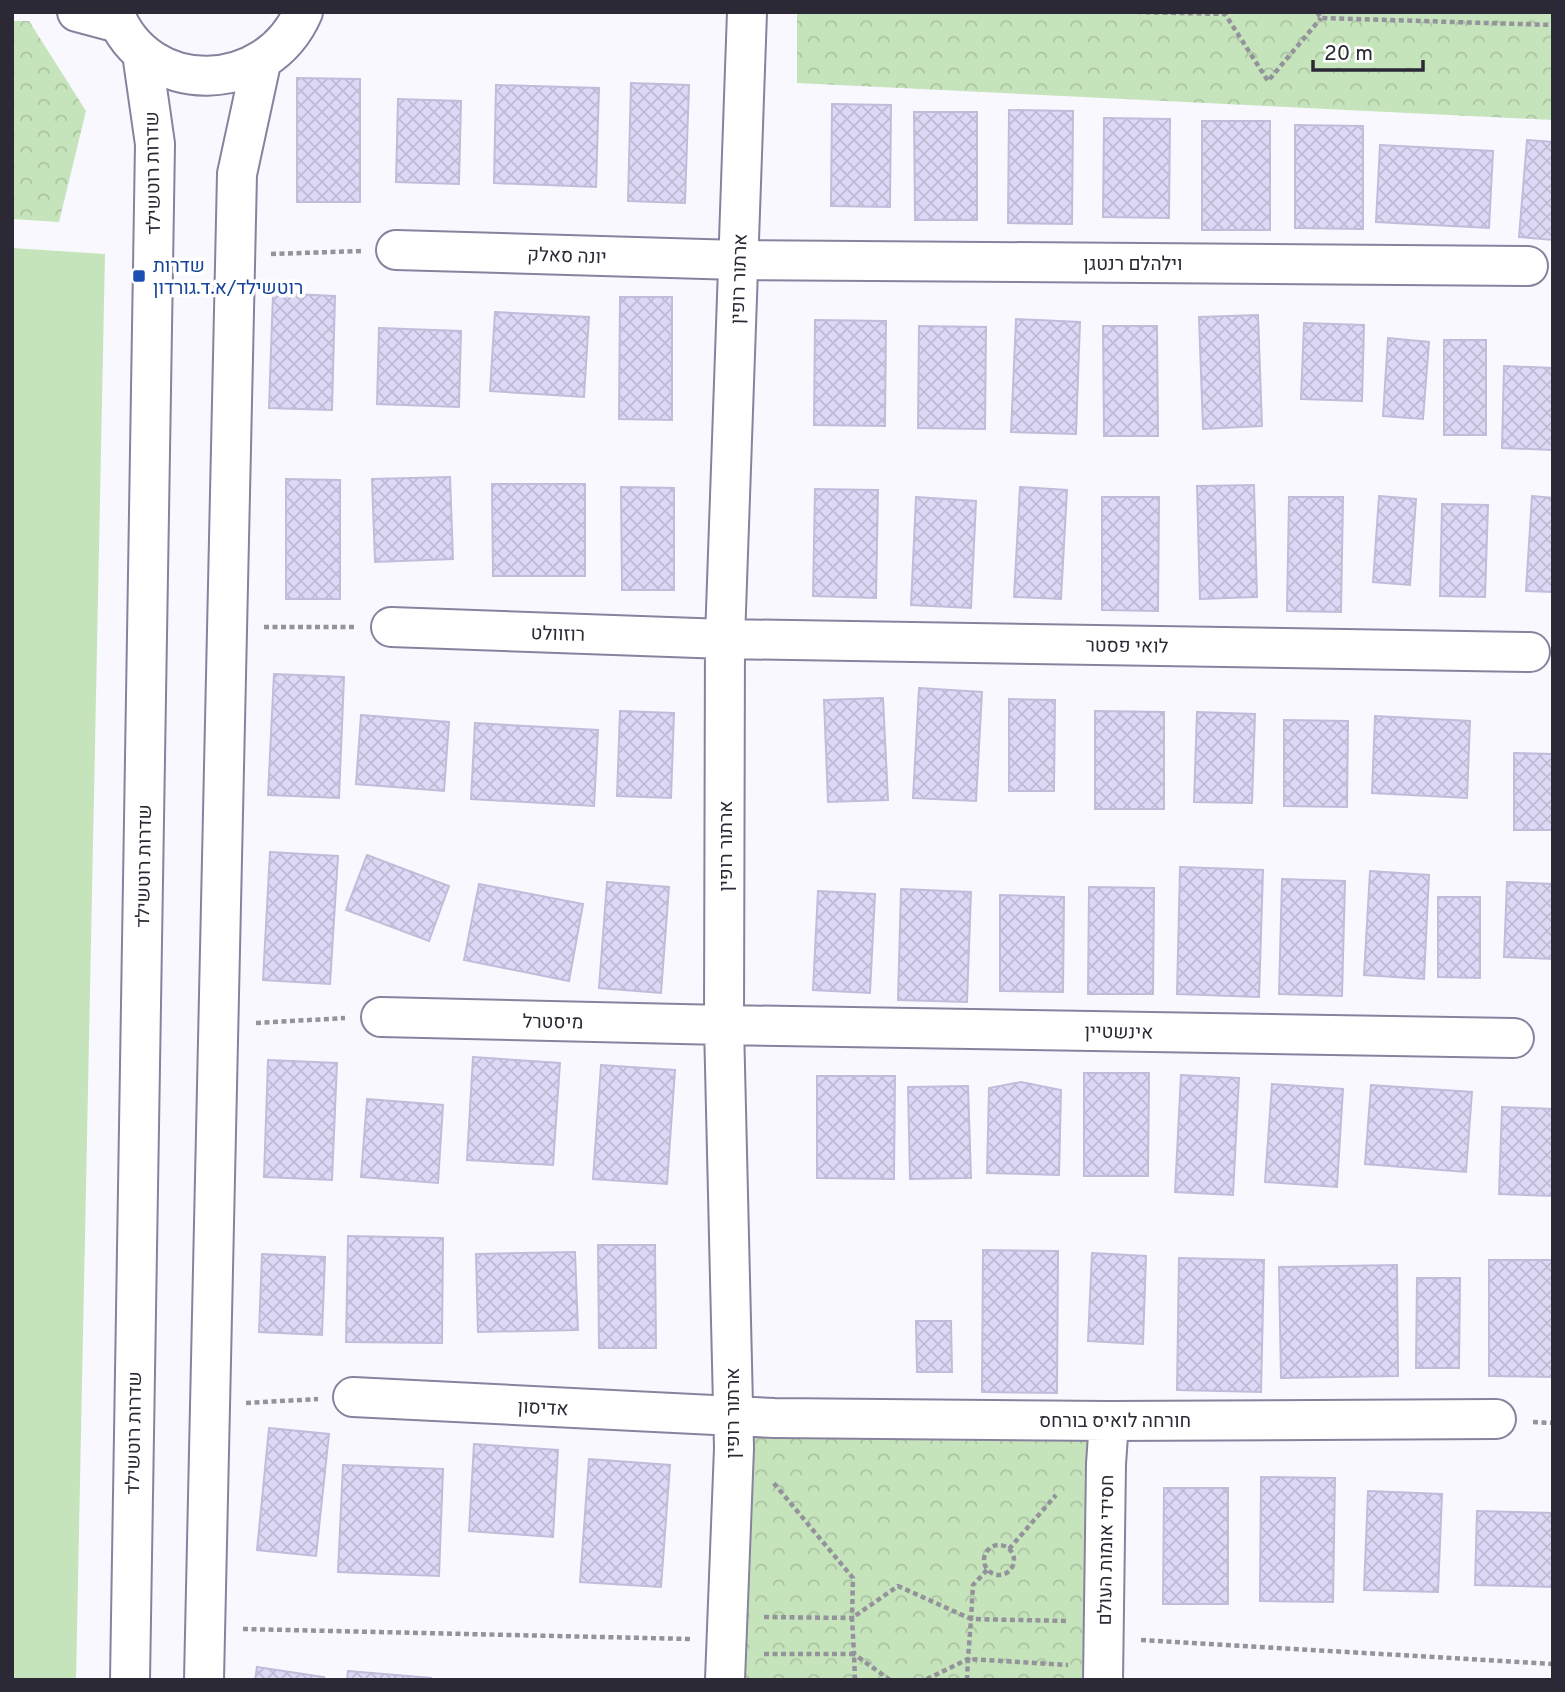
<svg xmlns="http://www.w3.org/2000/svg" width="1565" height="1692" font-family="Overpass,Heebo,sans-serif">
	<style>
		.green { fill: #c6e4bc }
		.park { fill: url(#park-crowns) }
		.building { fill: url(#building-cross-hatch); stroke: #c2bcdb; stroke-width: 2 }
		.lines { fill: none; stroke-linecap: round; stroke-linejoin: round }
		.minor-casing { stroke: #88829e; stroke-width: 42 }
		.path { stroke: #94929b; stroke-width: 4.5; stroke-dasharray: 5 3.5; stroke-linecap: butt }
		.minor { stroke: #fff; stroke-width: 38 }
		.transit-dot { fill: #1a4fb4; stroke: #fff; stroke-width: 2.5 }
		.labels { text-anchor: middle; stroke-width: 7; stroke-linejoin: round; paint-order: stroke }
		.street-label { font-size: 19px; fill: #2b2935; stroke: #fff }
		.transit-label { font-size: 19px; fill: #164399; stroke: #fff; text-anchor: start }
	</style>
	<defs>
		<pattern id="park-crowns" width="20" height="18" patternUnits="userSpaceOnUse" patternTransform="scale(1.75)"><rect width="20" height="18" fill="#c6e4bc"/><path d="M2 6a3 3 0 1 1 6 0M12 15a3 3 0 1 1 6 0" fill="none" stroke="#aac4a2"/></pattern>
		<pattern id="building-cross-hatch" width="8" height="8" patternUnits="userSpaceOnUse" patternTransform="scale(1.75)"><rect width="8" height="8" fill="#ded8f7"/><path d="M0 0l8 8M0 8l8-8" fill="none" stroke="#bfb9d4"/></pattern>
	</defs>
	<rect width="100%" height="100%" fill="#faf8ff"/>
	<path class="green" d="M12,248l93,6 -29,1426h-64z"/>
	<path class="park" d="M797,12h756v108l-756,-37z
		M12,21h17l57,90 -27,111 -47,-3z
		M734,1416l375,5 -6,259h-377z"/>
	<path class="building" d="M297,78l63,1v123h-63z
		M631,83l58,2 -4,118 -57,-2z
		M496,85l103,3 -3,99 -102,-4z
		M398,99l63,2 -2,83 -63,-2z
		M832,104l59,1 -1,102 -59,-1z
		M1009,110l64,1 -1,113 -64,-1z
		M914,112h63v108h-62z
		M1104,118l66,1 -1,99 -66,-1z
		M1202,121h68v109h-68z
		M1295,125l68,1v103l-68,-1z
		M1527,140l26,2v98l-34,-3z
		M1380,145l113,6 -4,77 -113,-6z
		M273,293l62,3 -3,114 -63,-2z
		M620,297h52v123l-53,-1z
		M495,312l94,5 -5,80 -94,-6z
		M1258,315l4,111 -59,3 -4,-112z
		M1016,319l64,3 -4,112 -65,-2z
		M815,320l71,1 -1,105 -71,-1z
		M1304,323l60,2 -2,76 -61,-2z
		M919,326l67,1 -1,102 -67,-1z
		M1103,326h54l1,110h-54z
		M379,328l82,3 -2,76 -82,-3z
		M1388,338l41,4 -6,77 -40,-3z
		M1444,340h42v95h-42z
		M1504,366l49,2v82l-51,-2z
		M450,477l3,82 -78,3 -3,-83z
		M286,479l54,1v119h-54z
		M492,484h93v92h-92z
		M1254,485l3,112 -57,2 -3,-113z
		M621,487l53,1v102h-52z
		M1020,487l47,3 -6,109 -47,-2z
		M815,489l63,1 -2,108 -63,-2z
		M1379,496l37,3 -6,86 -37,-3z
		M1532,496l21,2v94l-27,-1z
		M916,497l60,4 -5,107 -60,-3z
		M1102,497h57l-1,114 -56,-1z
		M1289,497h54l-2,115 -54,-1z
		M1442,504l46,1 -3,92 -45,-1z
		M274,674l70,3 -5,121 -71,-3z
		M919,688l63,4 -6,109 -63,-3z
		M883,698l5,102 -60,2 -4,-102z
		M1009,699l46,1 -1,91h-45z
		M620,711l54,2 -3,85 -54,-2z
		M1095,711l69,1v97h-69z
		M1197,712l58,2 -3,89 -58,-1z
		M361,715l88,7 -5,69 -88,-7z
		M1375,716l95,5 -3,77 -95,-5z
		M1284,720l64,1 -1,86 -63,-1z
		M475,723l123,7 -4,76 -123,-7z
		M1514,753l39,1v76h-39z
		M270,852l68,4 -8,128 -67,-4z
		M367,855l82,31 -20,55 -83,-31z
		M1180,867l83,3 -4,127 -82,-3z
		M1370,871l59,4 -5,104 -60,-4z
		M1282,879l63,2 -3,115 -63,-2z
		M607,882l62,5 -8,106 -62,-5z
		M1507,882l46,2v75l-49,-2z
		M479,884l104,20 -14,77 -105,-21z
		M1089,887l65,1 -1,106h-65z
		M901,889l70,3 -4,110 -69,-2z
		M818,891l57,3 -5,99 -57,-3z
		M1000,895l64,2 -1,95 -63,-1z
		M1438,897h42v81l-42,-1z
		M473,1057l87,6 -7,102 -86,-5z
		M268,1060l69,3 -5,117 -68,-3z
		M601,1065l74,5 -8,114 -74,-5z
		M1084,1073h65l-1,103h-64z
		M1181,1075l58,3 -6,117 -58,-3z
		M817,1076h78l-1,103 -77,-1z
		M1021,1082l40,8 -2,85 -72,-2 2,-85z
		M1272,1084l71,5 -6,98 -72,-5z
		M1371,1085l101,7 -6,80 -101,-8z
		M968,1086l3,92 -61,1 -2,-92z
		M367,1099l76,6 -5,78 -77,-6z
		M1502,1107l51,2v87l-54,-2z
		M348,1236l95,2 -1,105 -96,-1z
		M598,1245h57l1,103h-57z
		M983,1250l75,1 -1,142 -75,-1z
		M575,1252l3,78 -100,2 -2,-78z
		M1092,1253l54,3 -3,88 -55,-3z
		M262,1254l63,3 -3,78 -63,-3z
		M1179,1258l85,2 -3,132 -84,-2z
		M1489,1260h64v117l-64,-1z
		M1397,1265l1,111 -117,2 -2,-111z
		M1417,1278h43l-1,90h-43z
		M916,1321h35l1,51h-35z
		M269,1428l60,6 -13,122 -59,-6z
		M474,1444l84,6 -5,87 -84,-6z
		M589,1459l81,6 -9,122 -81,-5z
		M343,1465l100,4 -4,107 -101,-4z
		M1261,1477l74,1 -2,124 -73,-1z
		M1164,1488h64v116h-65z
		M1368,1491l74,3 -4,98 -74,-2z
		M1477,1511l76,2v74l-78,-2z
		M257,1667l67,10v3h-69z
		M348,1671l83,7v2h-84z"/>
	<g class="lines">
		<g class="minor-casing">
			<path id="minor" d="M77,12l41,11
				M114,12c33,87 153,83 189,0
				M396,250l342,10 790,6
				M391,627l334,12 805,13
				M381,1017l343,8 790,13
				M353,1397l421,21 335,3 387,-2
				M130,1680l25,-1536 -13,-91
				M204,1680l33,-1506 24,-111
				M725,1680l9,-232 -10,-423 1,-386 22,-627
				M1103,1680l3,-216 3,-43"/>
		</g>
		<path class="path" d="M1137,12l88,2
			M1227,12l-2,2 43,67 53,-63
			M1317,12l4,6 232,7
			M271,254l90,-3
			M264,627h92
			M256,1023l89,-5
			M246,1403l72,-4
			M1533,1422l20,1
			M984 1560a15 15 0 1 1 30 0a15 15 0 1 1-30 0Z
			M1009,1549l47,-54
			M987,1570l-14,15 -2,34 97,2
			M764,1617l88,1 1,-40 -81,-97
			M243,1629l447,10
			M1141,1640l412,24
			M764,1654h90l1,26
			M890,1680l-36,-26 -2,-36 46,-32 73,33 -3,40 -43,21
			M967,1680l1,-21 100,6"/>
		<use href="#minor" class="minor"/>
	</g>
	<rect class="transit-dot" x="132" y="269" width="14" height="14" rx="3.5"/>
	<g class="labels">
		<g class="street-label">
			<text transform="translate(152 173) rotate(-91)" y="7">שדרות רוטשילד</text>
			<text transform="translate(567 255) rotate(2)" y="7">יונה סאלק</text>
			<text x="1133" y="270">וילהלם רנטגן</text>
			<text transform="translate(738 279) rotate(-88)" y="7">ארתור רופין</text>
			<text transform="translate(558 633) rotate(2)" y="7">רוזוולט</text>
			<text transform="translate(1127 645) rotate(1)" y="7">לואי פסטר</text>
			<text transform="translate(725 846) rotate(-90)" y="7">ארתור רופין</text>
			<text transform="translate(143 866) rotate(-89)" y="7">שדרות רוטשילד</text>
			<text transform="translate(553 1021) rotate(1)" y="7">מיסטרל</text>
			<text transform="translate(1119 1031) rotate(1)" y="7">אינשטיין</text>
			<text transform="translate(543 1407) rotate(3)" y="7">אדיסון</text>
			<text transform="translate(732 1413) rotate(-90)" y="7">ארתור רופין</text>
			<text x="1115" y="1427">חורחה לואיס בורחס</text>
			<text transform="translate(133 1433) rotate(-89)" y="7">שדרות רוטשילד</text>
			<text transform="translate(1105 1550) rotate(-89)" y="7">חסידי אומות העולם</text>
		</g>
		<g class="transit-label">
			<text x="153" y="272">שדרות<tspan x="153" dy="22">רוטשילד/א.ד.גורדון</tspan></text>
		</g>
	</g>
	<rect width="1565" height="1692" fill="none" stroke="#2b2935" stroke-width="28"/>
	<path d="M1313 60v10h110v-10" fill="none" stroke="#2b2935" stroke-width="3.5"/>
	<text x="1324" y="60" font-size="21" fill="#2b2935" stroke="#ffffff" stroke-width="5" paint-order="stroke">20 m</text>
</svg>
